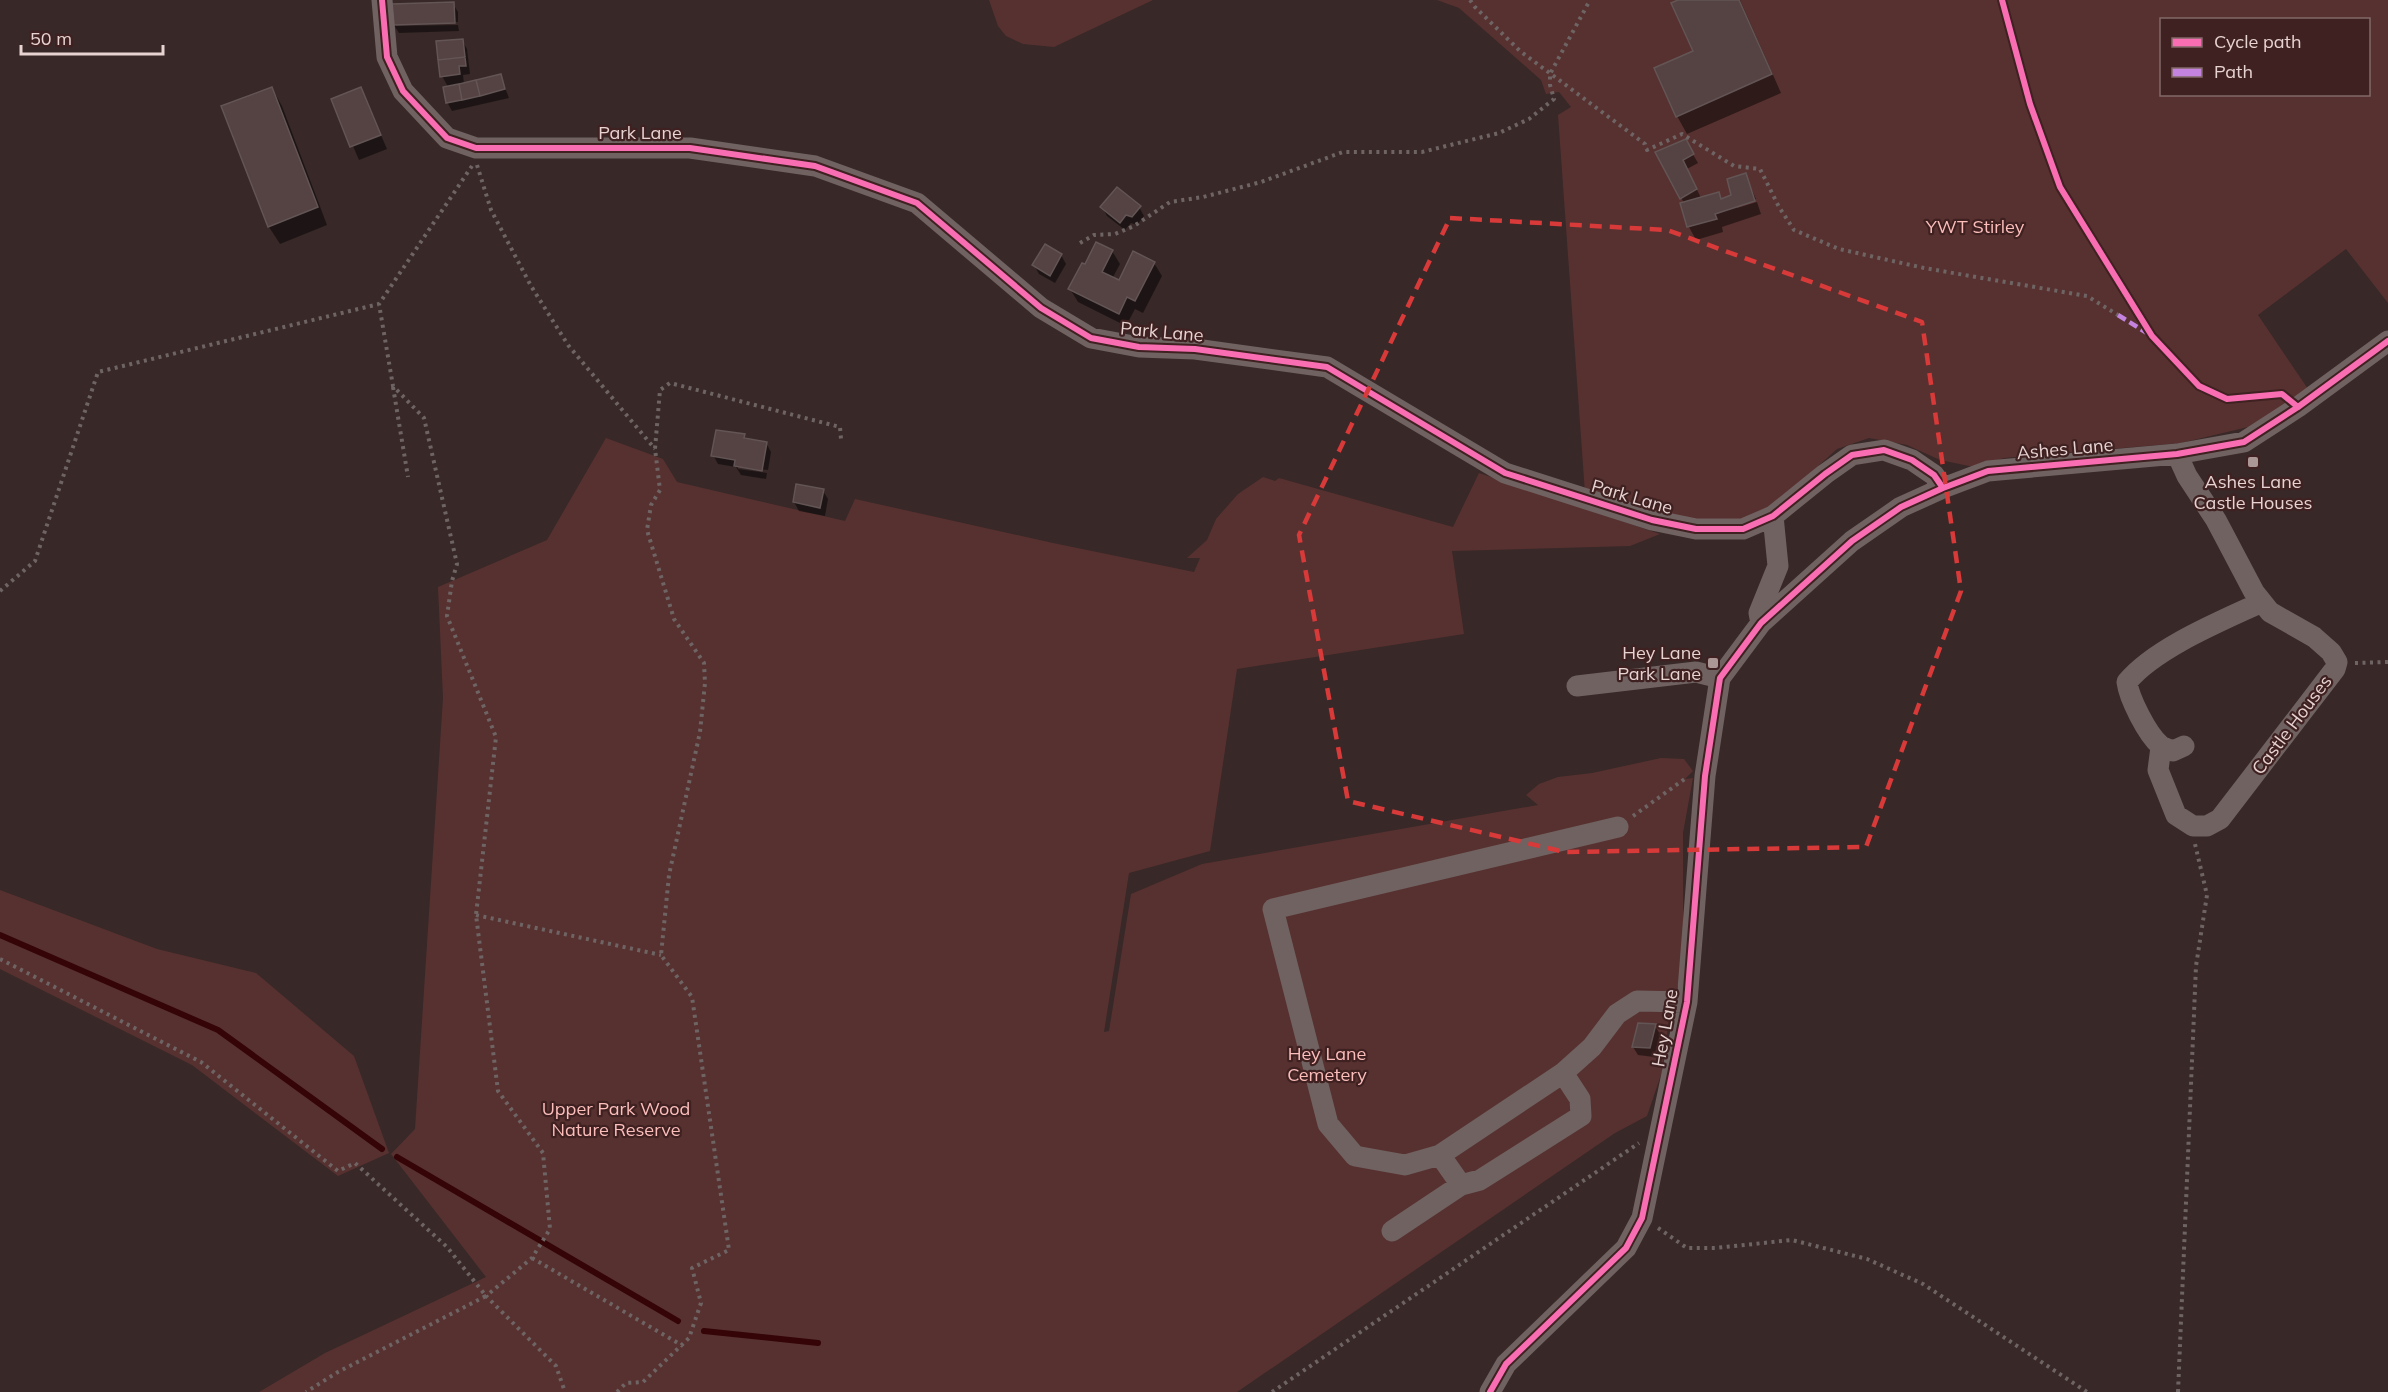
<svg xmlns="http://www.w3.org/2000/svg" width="2388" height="1392" font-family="Mulish,sans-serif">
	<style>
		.green { fill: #573130; fill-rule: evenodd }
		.shadow { fill: #0007 }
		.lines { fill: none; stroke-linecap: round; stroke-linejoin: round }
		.stream { stroke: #350406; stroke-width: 6 }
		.building { fill: #554242; stroke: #635555; stroke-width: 1.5 }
		.path { stroke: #6f6464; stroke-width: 4; stroke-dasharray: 3 4.5; stroke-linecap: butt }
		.minor { stroke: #6f6261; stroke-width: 21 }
		.quiet { stroke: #c483df; stroke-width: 4.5; stroke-dasharray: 9 4.5; stroke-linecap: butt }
		.cycleway-casing { stroke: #3f2121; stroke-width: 10 }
		.cycleway { stroke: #f96db3; stroke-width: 6 }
		.marked { fill: none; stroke: #d83939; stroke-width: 4.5; stroke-dasharray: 12 8; stroke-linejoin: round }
		.poi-dot { fill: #aa9796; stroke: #3f2121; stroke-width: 2 }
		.labels { text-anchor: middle; stroke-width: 4.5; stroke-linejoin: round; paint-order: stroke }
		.street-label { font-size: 18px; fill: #e7d3d2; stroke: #3f2121 }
		.park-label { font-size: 18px; fill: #fcbebb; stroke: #3f2121 }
		.poi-label { font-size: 18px; fill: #e7d3d2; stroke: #3f2121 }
	</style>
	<rect width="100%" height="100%" fill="#382828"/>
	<path class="green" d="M989,0h164l-99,47 -31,-3 -17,-8 -8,-10z
		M1437,0h951v303l-42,-54 -88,66 50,74 -38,29 -22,9 -67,16 -177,15 -30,9 -34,-7 -33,-15 -38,-7 -32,11 -71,64 -25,8 -38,2 -118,-30 -27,-378 13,-8 -12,-15 -13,2 -5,-14 -82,-72zM2162,20h206v74h-206z
		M606,438l57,21 14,23 168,39 10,-22 198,44 141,29 6,-14h-13l20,-18 9,-21 22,-25 25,-17 12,4 4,-3 174,49 26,-54 181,61 -30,12 -178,5 12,83 -227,35 -27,182 -81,22 -25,159 5,-1 22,-137 71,-30 336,-59 -12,-10 13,-11 19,-7 34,-4 69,-15 23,1 9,12 -8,8 8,-1 -10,55v98l-3,45 -12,50 -6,46 -15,44 -32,17 -378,259h-978l66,-39 161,-76 -95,-123 24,-25 28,-431 -5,-111 109,-47z
		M0,890l157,59 99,24 98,83 35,97 -51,23 -146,-111 -192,-96z"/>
	<path class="shadow" d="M1682,0h58l41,93 -94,41 -10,-18 18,-64z
		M453,4l5,8v10l-62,1v3l62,-1 1,6 -60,2 -5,-8 -1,-19z
		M462,40l5,9 3,25 -7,1 1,9 36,-9 9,23 -57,13 -5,-9 1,-15 -6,-11z
		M272,88l10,18 45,119 -47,19 -11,-17 -46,-120z
		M361,89l26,60 -28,11 -26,-60z
		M1685,141l13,22 -11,6 14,29 21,2 11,-4 12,-21 11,24 -19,6v3l20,-6 4,12 -39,13 1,5 -27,8 -7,-13 -7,-23 2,-1 -27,-50z
		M1102,207h37l5,9 -7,9 -6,-2 -6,7 -18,-14z
		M1112,251l8,13 -8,15 7,3 35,-19 8,13 -19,37 -8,-4 -9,17 -48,-24 -8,-13 16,-23z
		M1061,255l5,9 -11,19 -16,-9 -5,-9z
		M744,435l3,5 19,3 5,9 -3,18 -30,-4v3l29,4 -1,6 -25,-4 -5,-8 -18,-3 -5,-9z
		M823,491l5,8 -3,17 -26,-5 -5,-9z
		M1655,1026l5,8 -6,23 -16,-2 -5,-8z"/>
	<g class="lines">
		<path class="stream" d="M0,935l218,95 164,119
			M397,1157l281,164
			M704,1331l114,12"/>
	</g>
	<path class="building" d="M1678,0h61l33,74 -96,43 -22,-49 39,-17 -22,-48z
		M454,2l1,21 -62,2 -1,-21z
		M463,39l2,18 -27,3 -2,-19z
		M465,57l1,9h-7l1,8 -20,3 -2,-17z
		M501,74l4,15 -25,7 -4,-16z
		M476,80l4,16 -18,4 -3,-16z
		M459,84l3,16 -16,3 -3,-16z
		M272,87l46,120 -50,20 -47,-121z
		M361,87l20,48 -31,12 -19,-48z
		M1686,139l8,15 -11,6 14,29 -17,10 -25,-47z
		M1746,173l9,28 -40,13 2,5 -30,8 -7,-24 39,-11 2,7 10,-4 -4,-16z
		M1117,187l24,19 -9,11 -6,-2 -6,8 -20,-16z
		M1096,242l17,8 -11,22 17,8 14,-29 22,11 -20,39 -8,-4 -8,17 -51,-25 14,-26 3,1z
		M1045,244l17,10 -12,22 -18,-11z
		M716,430l29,4 -1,4 23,4 -5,29 -28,-5 1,-6 -24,-4z
		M796,484l28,5 -4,19 -27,-6z
		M1638,1023l18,1 -6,24 -18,-1z"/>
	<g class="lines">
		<path class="path" d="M1470,0l5,7 45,44 125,93 2,6 35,-16 52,32 26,3 19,38 15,23 45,19 85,19 163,28 31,19
			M477,165l14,45 40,76 37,59 87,104
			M472,166l-93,138 14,82 31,32 33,146 -5,17 -5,35 49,121 -20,178 22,176 45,62 7,76 -18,29 -46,38 70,70 9,26
			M1080,243l14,-8 21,-1 19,-8 36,-24 33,-5 58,-15 82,-30h79l77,-19 30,-14 25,-20 -4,-14v-11l40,-74
			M393,387l15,90
			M0,591l35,-30 63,-189 281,-68
			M2355,663l33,-1
			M1633,816l53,-38
			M476,915l185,40
			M0,959l201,103 137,109 17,-8 92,84 39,49 -148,76 -32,20
			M1658,1228l29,20h28l77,-8 75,19 56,25 164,108
			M532,1258l151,88
			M617,1392l9,-9 17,-1 46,-44 12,-35 -9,-35 37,-18 -37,-253 -31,-42 8,-80 31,-143 5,-49 -1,-20 -30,-44 -27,-89 4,-25 9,-15 -5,-41 5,-59 10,-7 170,44 1,12
			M1272,1392l367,-249
			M2178,1392l18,-426 11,-71 -12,-51"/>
		<path class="minor" d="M382,0l5,57 16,34 44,47 29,10h214l125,18 102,37 124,105 50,30 48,9 56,2 132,18 178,106 147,47 44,9h47l30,-13 52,-42 27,-19 32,-5 28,10 22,15 9,13
			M1761,623l-2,-10 19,-47 -5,-50
			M1577,686l119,-14 24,6
			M2184,746l-11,5c-4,-2 -10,-3 -13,-6 -13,-11 -31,-47 -33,-63 28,-34 94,-61 135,-80
			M2161,747l-3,23 18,45 17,11h14l13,-7 115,-150 2,-7 -6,-10 -17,-15 -44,-25 -16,-20 -38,-72 -29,-44 -10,-22
			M1563,1073l17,26 1,17 -101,64 -19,5 -21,-30 123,-82 29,-26 25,-33 20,-13 50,1
			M1440,1155l-35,10 -50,-9 -27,-32 -55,-215 345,-82
			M1392,1231l69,-46
			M1490,1392l16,-28 120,-116 16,-30 45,-216 18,-226 15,-98 41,-55 91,-82 49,-34 42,-19 45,-17 189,-17 67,-12 54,-35 90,-66"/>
		<path class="quiet" d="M2118,315l29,18"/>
		<g class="cycleway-casing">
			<path id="cycleway" d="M382,0l5,57 16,34 44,47 29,10h214l125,18 102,37 124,105 50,30 48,9 56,2 132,18 178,106 147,47 44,9h47l30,-13 52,-42 27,-19 32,-5 28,10 22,15 9,13
				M2002,0l28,104 30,83 92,149 47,50 28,13 55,-5 16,13
				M1490,1392l16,-28 120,-116 16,-30 45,-216 18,-226 15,-98 41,-55 91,-82 49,-34 42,-19 45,-17 189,-17 67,-12 54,-35 90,-66"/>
		</g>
		<use href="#cycleway" class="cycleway"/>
	</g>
	<path class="marked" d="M1450,218l217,12 255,92 39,269 -95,256 -301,5 -217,-51 -49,-266z"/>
	<g class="poi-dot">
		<rect x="2247" y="456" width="12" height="12" rx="3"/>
		<rect x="1707" y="657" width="12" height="12" rx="3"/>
	</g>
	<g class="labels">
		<g class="street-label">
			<text x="640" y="139">Park Lane</text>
			<text transform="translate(1162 332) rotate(5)" y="6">Park Lane</text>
			<text transform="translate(2065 449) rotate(-5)" y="6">Ashes Lane</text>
			<text transform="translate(1632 497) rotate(16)" y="6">Park Lane</text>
			<text transform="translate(2292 725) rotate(-53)" y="6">Castle Houses</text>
			<text transform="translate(1665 1028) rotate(-80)" y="6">Hey Lane</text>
		</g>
		<g class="park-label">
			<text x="1975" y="233">YWT Stirley</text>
			<text x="1327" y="1060">Hey Lane<tspan x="1327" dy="21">Cemetery</tspan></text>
			<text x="616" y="1115">Upper Park Wood<tspan x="616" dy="21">Nature Reserve</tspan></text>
		</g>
		<g class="poi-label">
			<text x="2253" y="488">Ashes Lane<tspan x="2253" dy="21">Castle Houses</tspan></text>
			<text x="1701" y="659" text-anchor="end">Hey Lane<tspan x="1701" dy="21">Park Lane</tspan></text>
		</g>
	</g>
	<rect x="2160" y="18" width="210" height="78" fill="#3f2121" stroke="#826868" stroke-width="1.5"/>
	<rect x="2172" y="38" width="30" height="9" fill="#f96db3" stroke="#826868" stroke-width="1.5"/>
	<text x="2214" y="48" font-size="18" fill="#e7d3d2">Cycle path</text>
	<rect x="2172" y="68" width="30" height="9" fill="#c483df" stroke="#826868" stroke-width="1.5"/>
	<text x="2214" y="78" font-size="18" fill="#e7d3d2">Path</text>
	<path d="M21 45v9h142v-9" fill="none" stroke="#e7d3d2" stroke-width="3"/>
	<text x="30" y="45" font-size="18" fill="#e7d3d2" stroke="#3f2121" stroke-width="4.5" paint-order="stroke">50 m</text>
</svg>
